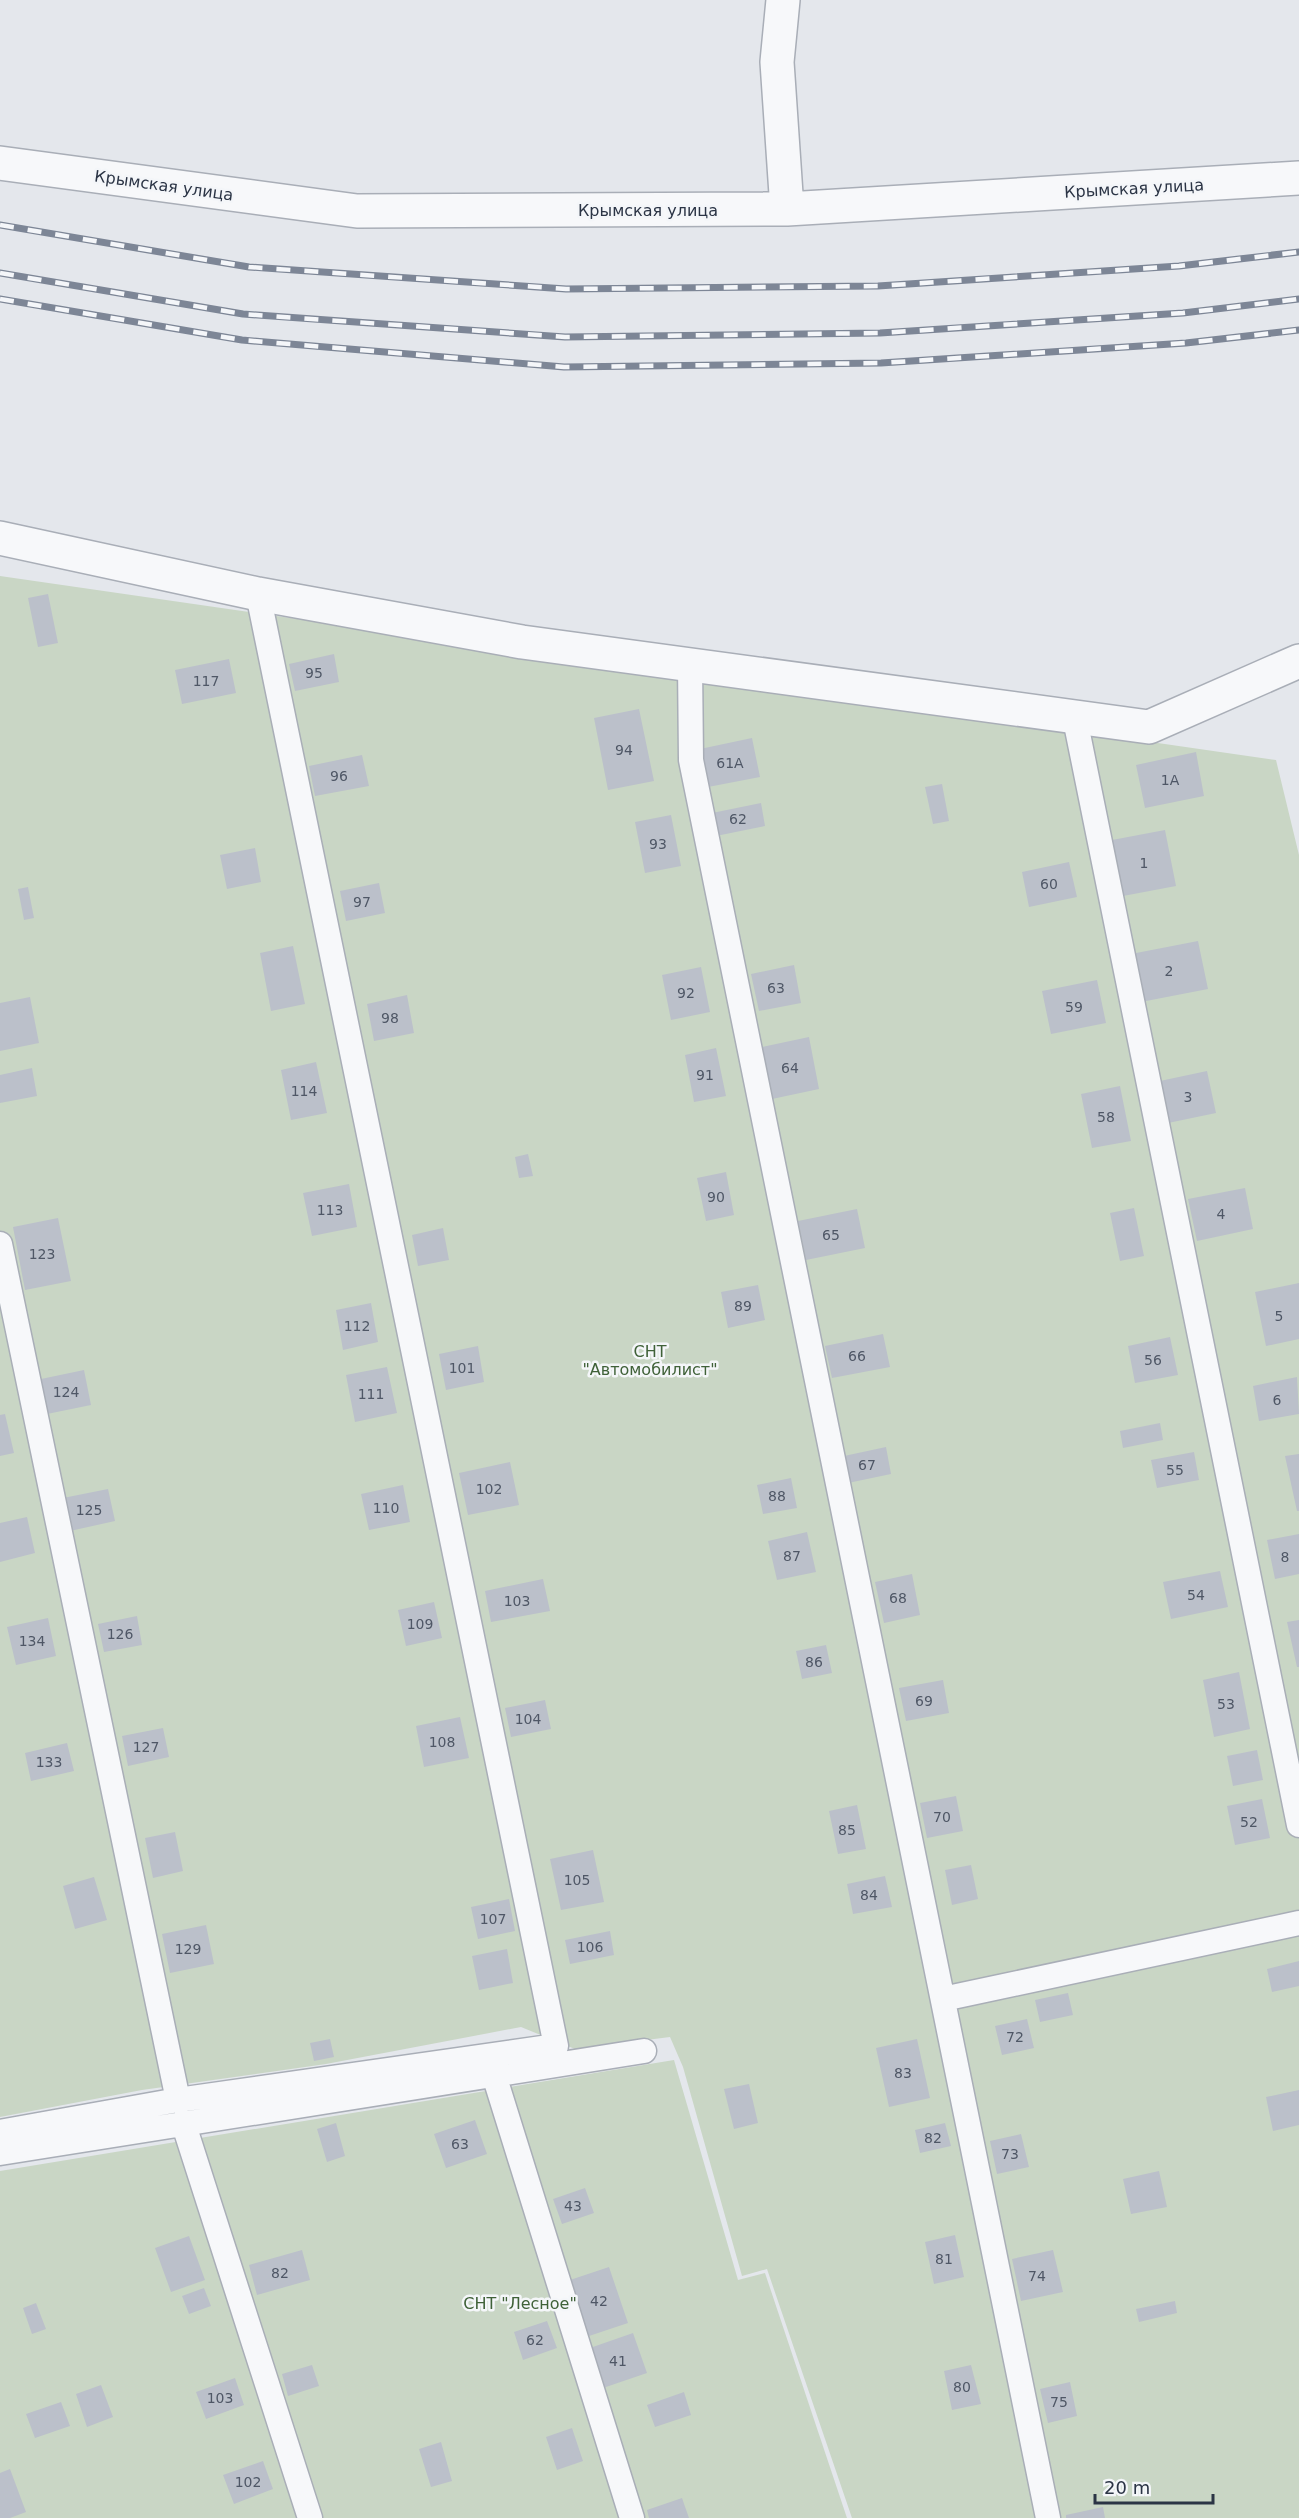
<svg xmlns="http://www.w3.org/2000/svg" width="1299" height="2518" font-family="'DejaVu Sans',sans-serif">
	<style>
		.green { fill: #c9d6c5 }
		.building { fill: #bbc0ca }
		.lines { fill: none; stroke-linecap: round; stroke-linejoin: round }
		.service-casing { stroke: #a9aeb7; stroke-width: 27 }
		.minor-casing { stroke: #a9aeb7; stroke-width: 36 }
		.service { stroke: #f7f8fa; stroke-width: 24 }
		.minor { stroke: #f7f8fa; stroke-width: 33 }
		.rail-casing { stroke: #7d8696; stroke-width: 7 }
		.rail { stroke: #f4f6f9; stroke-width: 4.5; stroke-dasharray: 14; stroke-linecap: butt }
		.labels { text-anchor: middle; stroke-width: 5; stroke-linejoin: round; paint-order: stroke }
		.number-label { font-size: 14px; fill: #4f5766 }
		.street-label { font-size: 16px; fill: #2b3445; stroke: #f4f6f9 }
		.park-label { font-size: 16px; fill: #3f6138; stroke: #f4f6f9 }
	</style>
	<rect width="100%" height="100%" fill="#e4e7ec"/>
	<path class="green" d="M0,576l1276,184 23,95v1663h-447l-85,-249 -25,7 -59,-209 -13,-30 -95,12 -54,-22 -195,37 -184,26 -142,27z
		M674,2060l64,220 27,-7 82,245h-847v-347z"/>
	<path class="building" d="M48,594l10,49 -20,4 -10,-49z
		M334,654l5,28 -44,9 -6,-27z
		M229,659l7,34 -54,11 -7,-34z
		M639,709l15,72 -46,9 -14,-72z
		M752,738l8,39 -52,10 -8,-38z
		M1196,752l8,44 -59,12 -9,-43z
		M362,755l7,31 -54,10 -6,-30z
		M942,784l7,37 -16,3 -8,-37z
		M761,803l4,23 -49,10 -4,-23z
		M671,815l10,51 -36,7 -10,-51z
		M1165,830l11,56 -53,10 -11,-56z
		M255,848l6,34 -34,7 -7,-34z
		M1069,862l8,35 -48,10 -7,-35z
		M379,883l6,30 -39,8 -6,-30z
		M28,887l6,31 -10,2 -6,-31z
		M1198,941l10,48 -67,13 -10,-48z
		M293,946l12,58 -34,7 -11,-58z
		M794,965l7,38 -42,8 -8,-37z
		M701,967l9,45 -39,8 -9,-45z
		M1097,980l9,43 -55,11 -9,-43z
		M407,995l7,38 -40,8 -7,-37z
		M30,997l9,46 -39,8v-48z
		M809,1037l10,52 -47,10 -10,-52z
		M716,1048l10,48 -32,6 -9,-47z
		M316,1062l11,51 -36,7 -10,-50z
		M32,1068l5,28 -37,7v-28z
		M1207,1071l9,42 -48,10 -8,-42z
		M1120,1086l11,55 -39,7 -11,-54z
		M528,1154l5,22 -14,2 -4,-21z
		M726,1172l8,43 -28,6 -9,-43z
		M349,1184l8,43 -45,9 -9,-43z
		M1245,1188l8,41 -56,12 -9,-42z
		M1134,1208l10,48 -24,5 -10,-48z
		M857,1209l8,39 -59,12 -8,-39z
		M58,1218l13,63 -46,9 -12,-63z
		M443,1228l6,32 -31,6 -6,-31z
		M1299,1283v56l-33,7 -11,-54z
		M758,1285l7,35 -37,8 -7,-36z
		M371,1303l7,39 -35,8 -7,-40z
		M883,1334l7,33 -58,11 -7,-32z
		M1170,1337l8,38 -43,8 -7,-37z
		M478,1346l6,36 -38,8 -7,-36z
		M387,1367l10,46 -42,9 -9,-47z
		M84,1370l7,35 -44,9 -6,-35z
		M1297,1377l2,37 -40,7 -6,-35z
		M5,1414l9,39 -14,3v-41z
		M1160,1423l3,17 -40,8 -3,-17z
		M886,1447l5,27 -43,9 -4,-27z
		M1194,1452l5,28 -42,8 -6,-28z
		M1299,1454v57h-2l-12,-55z
		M510,1462l9,43 -51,10 -9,-42z
		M791,1478l6,30 -34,6 -6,-29z
		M403,1485l7,37 -41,8 -8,-36z
		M108,1489l7,32 -45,10 -7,-33z
		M27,1517l8,36 -35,9v-39z
		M807,1532l9,40 -39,8 -9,-39z
		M1299,1534v40l-24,5 -8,-39z
		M1220,1571l8,36 -57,12 -8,-37z
		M912,1574l8,41 -36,8 -9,-41z
		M543,1579l7,32 -59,11 -6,-31z
		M434,1602l8,36 -36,8 -8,-36z
		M137,1616l5,29 -38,7 -6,-28z
		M48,1618l8,38 -40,9 -9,-38z
		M1299,1620v47h-2l-10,-45z
		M826,1645l6,28 -30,6 -6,-28z
		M1239,1672l11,57 -36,8 -11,-57z
		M943,1680l6,33 -43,8 -7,-33z
		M545,1700l6,29 -40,8 -6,-29z
		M460,1717l9,41 -45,9 -8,-41z
		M163,1728l6,29 -41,9 -6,-30z
		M67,1743l7,28 -43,10 -6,-28z
		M1257,1750l6,30 -30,6 -6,-30z
		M956,1796l7,35 -36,7 -7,-35z
		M1262,1799l8,39 -35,7 -8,-39z
		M857,1805l9,44 -28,5 -9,-43z
		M175,1832l8,39 -30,7 -8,-40z
		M593,1850l11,52 -43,8 -11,-51z
		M971,1865l7,34 -26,6 -7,-35z
		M885,1876l7,31 -39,7 -6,-30z
		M94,1877l13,43 -32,9 -12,-43z
		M509,1899l6,32 -37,8 -7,-32z
		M206,1925l8,39 -44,9 -8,-39z
		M610,1931l4,24 -44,9 -5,-24z
		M507,1949l6,34 -34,7 -7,-34z
		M1299,1961v25l-27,6 -5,-23z
		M1068,1993l5,22 -33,7 -5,-22z
		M1027,2019l7,29 -32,7 -7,-29z
		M330,2039l4,18 -20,4 -4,-18z
		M917,2039l13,59 -41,9 -13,-59z
		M749,2084l9,39 -24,6 -10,-40z
		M1299,2090v35l-26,6 -7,-34z
		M475,2120l12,34 -41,14 -12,-34z
		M336,2123l9,33 -18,6 -10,-33z
		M945,2123l6,23 -31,7 -5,-23z
		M1021,2134l8,33 -32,7 -7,-33z
		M1159,2171l8,36 -36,7 -8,-35z
		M585,2188l9,25 -32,11 -9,-25z
		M955,2235l9,42 -30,7 -9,-42z
		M189,2236l16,44 -34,12 -16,-44z
		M302,2250l8,30 -53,15 -8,-30z
		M1053,2250l10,42 -42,9 -9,-42z
		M609,2267l19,56 -39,13 -19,-56z
		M204,2288l7,18 -22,8 -7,-18z
		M1175,2301l2,12 -38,9 -3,-13z
		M36,2303l10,26 -14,5 -9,-26z
		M547,2321l10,27 -34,12 -9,-28z
		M633,2333l14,40 -44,15 -13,-40z
		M312,2365l7,21 -31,10 -6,-22z
		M971,2365l10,39 -29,6 -8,-39z
		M235,2378l9,27 -38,14 -10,-27z
		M1070,2382l7,34 -29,7 -8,-34z
		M101,2385l12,32 -26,10 -11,-33z
		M684,2392l7,23 -36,12 -8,-22z
		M61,2402l9,24 -35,12 -9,-24z
		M572,2428l11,33 -26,9 -11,-33z
		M441,2442l11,39 -21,6 -12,-38z
		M263,2461l10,28 -39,15 -11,-29z
		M10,2469l16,43 -16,6h-10v-45z
		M682,2498l7,20h-40l-2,-8z
		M1103,2507l2,11h-39v-3z"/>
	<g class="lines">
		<g class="service-casing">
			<path id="service" d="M690,664l1,96 357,1758
				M1075,719l224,1106
				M0,1244l178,856
				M943,1999l356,-76
				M494,2075l138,443
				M183,2122l127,396
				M0,2132l178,-32 378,-54 -298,-1452
				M0,2153l644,-102"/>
		</g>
		<g class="minor-casing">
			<path id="minor" d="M783,0l-6,62 10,147
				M0,163l357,48 430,-2 512,-31
				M0,538l258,56 264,48 627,85 150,-66"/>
		</g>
		<use href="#service" class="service"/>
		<use href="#minor" class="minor"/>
		<g class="rail-casing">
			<path id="rail" d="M0,225l249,42 317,22 312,-3 301,-20 120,-14
				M0,273l243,41 322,23 315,-4 303,-20 116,-14
				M0,299l242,41 322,27 317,-4 305,-20 113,-13"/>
		</g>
		<use href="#rail" class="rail"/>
	</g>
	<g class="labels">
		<g class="number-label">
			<text x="314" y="678">95</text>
			<text x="206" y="686">117</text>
			<text x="624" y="755">94</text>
			<text x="730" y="768">61А</text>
			<text x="339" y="781">96</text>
			<text x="1170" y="785">1А</text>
			<text x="738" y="824">62</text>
			<text x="658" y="849">93</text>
			<text x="1144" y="868">1</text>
			<text x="1049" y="889">60</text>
			<text x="362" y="907">97</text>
			<text x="1169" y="976">2</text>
			<text x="776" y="993">63</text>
			<text x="686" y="998">92</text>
			<text x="1074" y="1012">59</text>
			<text x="390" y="1023">98</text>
			<text x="790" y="1073">64</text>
			<text x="705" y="1080">91</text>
			<text x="304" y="1096">114</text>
			<text x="1188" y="1102">3</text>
			<text x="1106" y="1122">58</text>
			<text x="716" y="1202">90</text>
			<text x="330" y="1215">113</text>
			<text x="1221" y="1219">4</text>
			<text x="831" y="1240">65</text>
			<text x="42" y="1259">123</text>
			<text x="743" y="1311">89</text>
			<text x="1279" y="1321">5</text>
			<text x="357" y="1331">112</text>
			<text x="857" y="1361">66</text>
			<text x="1153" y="1365">56</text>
			<text x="462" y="1373">101</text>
			<text x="66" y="1397">124</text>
			<text x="371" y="1399">111</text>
			<text x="1277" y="1405">6</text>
			<text x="867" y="1470">67</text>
			<text x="1175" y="1475">55</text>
			<text x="489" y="1494">102</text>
			<text x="777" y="1501">88</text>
			<text x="386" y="1513">110</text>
			<text x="89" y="1515">125</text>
			<text x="792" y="1561">87</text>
			<text x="1285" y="1562">8</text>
			<text x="1196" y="1600">54</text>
			<text x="898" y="1603">68</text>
			<text x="517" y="1606">103</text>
			<text x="420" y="1629">109</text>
			<text x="120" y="1639">126</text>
			<text x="32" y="1646">134</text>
			<text x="814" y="1667">86</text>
			<text x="924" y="1706">69</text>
			<text x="1226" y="1709">53</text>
			<text x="528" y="1724">104</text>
			<text x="442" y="1747">108</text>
			<text x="146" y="1752">127</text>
			<text x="49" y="1767">133</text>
			<text x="942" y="1822">70</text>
			<text x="1249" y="1827">52</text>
			<text x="847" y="1835">85</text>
			<text x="577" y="1885">105</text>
			<text x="869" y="1900">84</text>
			<text x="493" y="1924">107</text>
			<text x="590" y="1952">106</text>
			<text x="188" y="1954">129</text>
			<text x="1015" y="2042">72</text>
			<text x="903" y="2078">83</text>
			<text x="933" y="2143">82</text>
			<text x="460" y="2149">63</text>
			<text x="1010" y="2159">73</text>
			<text x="573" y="2211">43</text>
			<text x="944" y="2264">81</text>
			<text x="280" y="2278">82</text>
			<text x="1037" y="2281">74</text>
			<text x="599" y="2306">42</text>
			<text x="535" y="2345">62</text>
			<text x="618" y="2366">41</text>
			<text x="962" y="2392">80</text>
			<text x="220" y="2403">103</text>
			<text x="1059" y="2407">75</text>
			<text x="248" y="2487">102</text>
		</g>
		<g class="street-label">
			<text transform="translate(164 185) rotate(8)" y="6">Крымская улица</text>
			<text transform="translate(1134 188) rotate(-3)" y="6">Крымская улица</text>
			<text x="648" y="216">Крымская улица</text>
		</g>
		<g class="park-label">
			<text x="650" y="1357">СНТ<tspan x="650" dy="18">"Автомобилист"</tspan></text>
			<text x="520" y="2309">СНТ "Лесное"</text>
		</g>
	</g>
	<path d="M1095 2494v9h118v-9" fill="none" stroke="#2b3445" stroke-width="3"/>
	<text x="1104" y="2494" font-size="18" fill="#2b3445" stroke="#f4f6f9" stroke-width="4.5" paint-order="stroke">20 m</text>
</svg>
